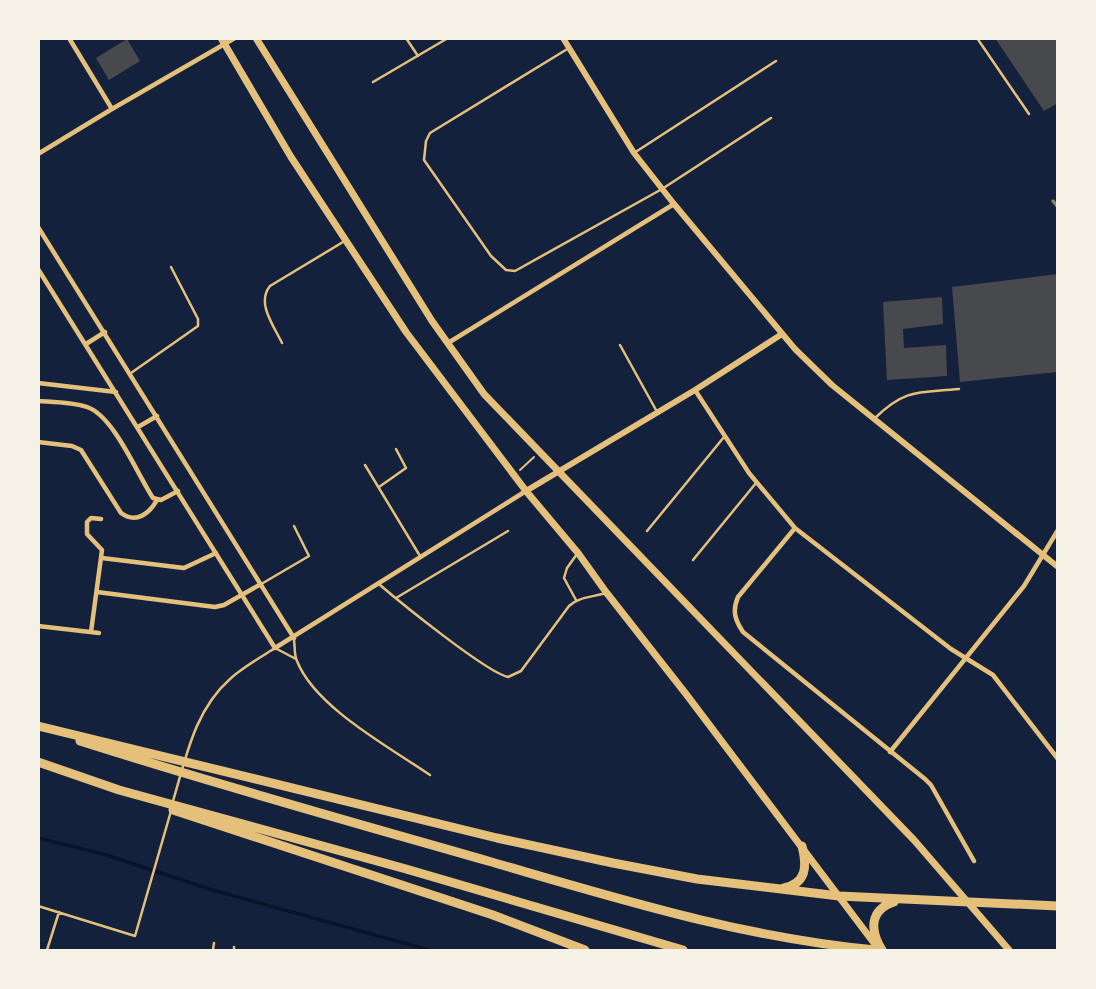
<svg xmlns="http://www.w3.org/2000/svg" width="1096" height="989" font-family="Commissioner,sans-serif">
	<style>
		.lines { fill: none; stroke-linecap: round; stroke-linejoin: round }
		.stream { stroke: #0b132b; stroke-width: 3.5 }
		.building { fill: #48494c }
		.path { stroke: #e5c07b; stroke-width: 2 }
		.service { stroke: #e5c07b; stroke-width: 2.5 }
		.minor { stroke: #e5c07b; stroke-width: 4.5 }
		.tertiary { stroke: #e5c07b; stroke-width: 6 }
		.primary { stroke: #e5c07b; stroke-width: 7 }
		.motorway { stroke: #e5c07b; stroke-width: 9 }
		.rail { stroke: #918062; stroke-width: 3.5 }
	</style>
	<rect width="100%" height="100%" fill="#14213d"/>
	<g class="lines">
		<path class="stream" d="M38,838l65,16 106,35 220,61"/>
	</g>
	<path class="building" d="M995,38h63v65l-14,8z
		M127,39l13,22 -31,19 -13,-22z
		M1058,274v98l-98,10 -8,-95z
		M942,297l1,27 -40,5 1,19 42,-3 1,31 -60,4 -4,-78z"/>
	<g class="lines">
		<path class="path" d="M520,470l14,-13"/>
		<path class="service" d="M406,38l12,18
			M977,38l52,76
			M569,48l-139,85 -4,8 -2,19 67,96 15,14 9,1 147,-82 109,-71
			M373,82l75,-44
			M634,153l142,-92
			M282,343c-8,-17 -26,-40 -12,-57l73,-44
			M620,345l36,65
			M131,373l67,-47v-7l-27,-52
			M875,418c31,-30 44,-25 84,-29
			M365,465l55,91
			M379,487l27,-19 -10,-19
			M647,531l77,-94
			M693,560l63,-77
			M263,583l46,-27 -15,-30
			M380,585c21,18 106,87 128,92l13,-6 48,-65c9,-9 24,-9 37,-13
			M396,598l112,-67
			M576,600l-12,-22 3,-10 10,-14
			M294,640c1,6 0,15 3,21 18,46 92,86 133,114
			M173,801c13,-43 21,-90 57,-122 13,-12 30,-21 45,-31l21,11
			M38,906l97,30 36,-125
			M47,950l12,-38
			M213,950l1,-7
			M234,950v-3"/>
		<path class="minor" d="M69,38l43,71
			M38,154l74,-45 123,-71
			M38,227l256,411
			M38,269l237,379 251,-157
			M448,343l226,-139
			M86,344l19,-12
			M38,383l78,9
			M695,390l54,83 46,55 156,121 42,26 65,84
			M38,401c16,1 35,1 49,6 27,9 50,67 66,91l8,2 17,-9
			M138,427l19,-11
			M38,442l34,4 9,4 40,63c15,11 28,1 36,-13
			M795,528l-57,69c-6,14 -3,23 5,35l182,147 6,6 43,76
			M102,558l82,10 32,-15
			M97,592l118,15 9,-2 37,-21
			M38,626l61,7
			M91,632l11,-82 -15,-16v-12l4,-4 10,1
			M890,752l134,-166 34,-56"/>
		<path class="tertiary" d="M563,38l71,115 40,51 121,145 37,36 226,182
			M526,491l169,-101 87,-56"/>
		<path class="primary" d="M221,38l70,119 115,175 120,159 52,62 28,39 80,102 191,253
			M256,38l176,283 52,73 430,446 95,110"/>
		<path class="motorway" d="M38,726l459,112 116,25 84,16 142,17 219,10
			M80,741c135,43 272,81 408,120 128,37 255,77 388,89
			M38,762l81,28 287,79 277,81
			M173,810l320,105 92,35
			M784,888c23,-5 23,-22 18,-42
			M882,950c-12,-19 -13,-40 12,-48"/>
		<path class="rail" d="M1053,201l5,6"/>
	</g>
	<rect width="1096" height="989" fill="none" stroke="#f6f1e7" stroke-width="80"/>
</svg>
